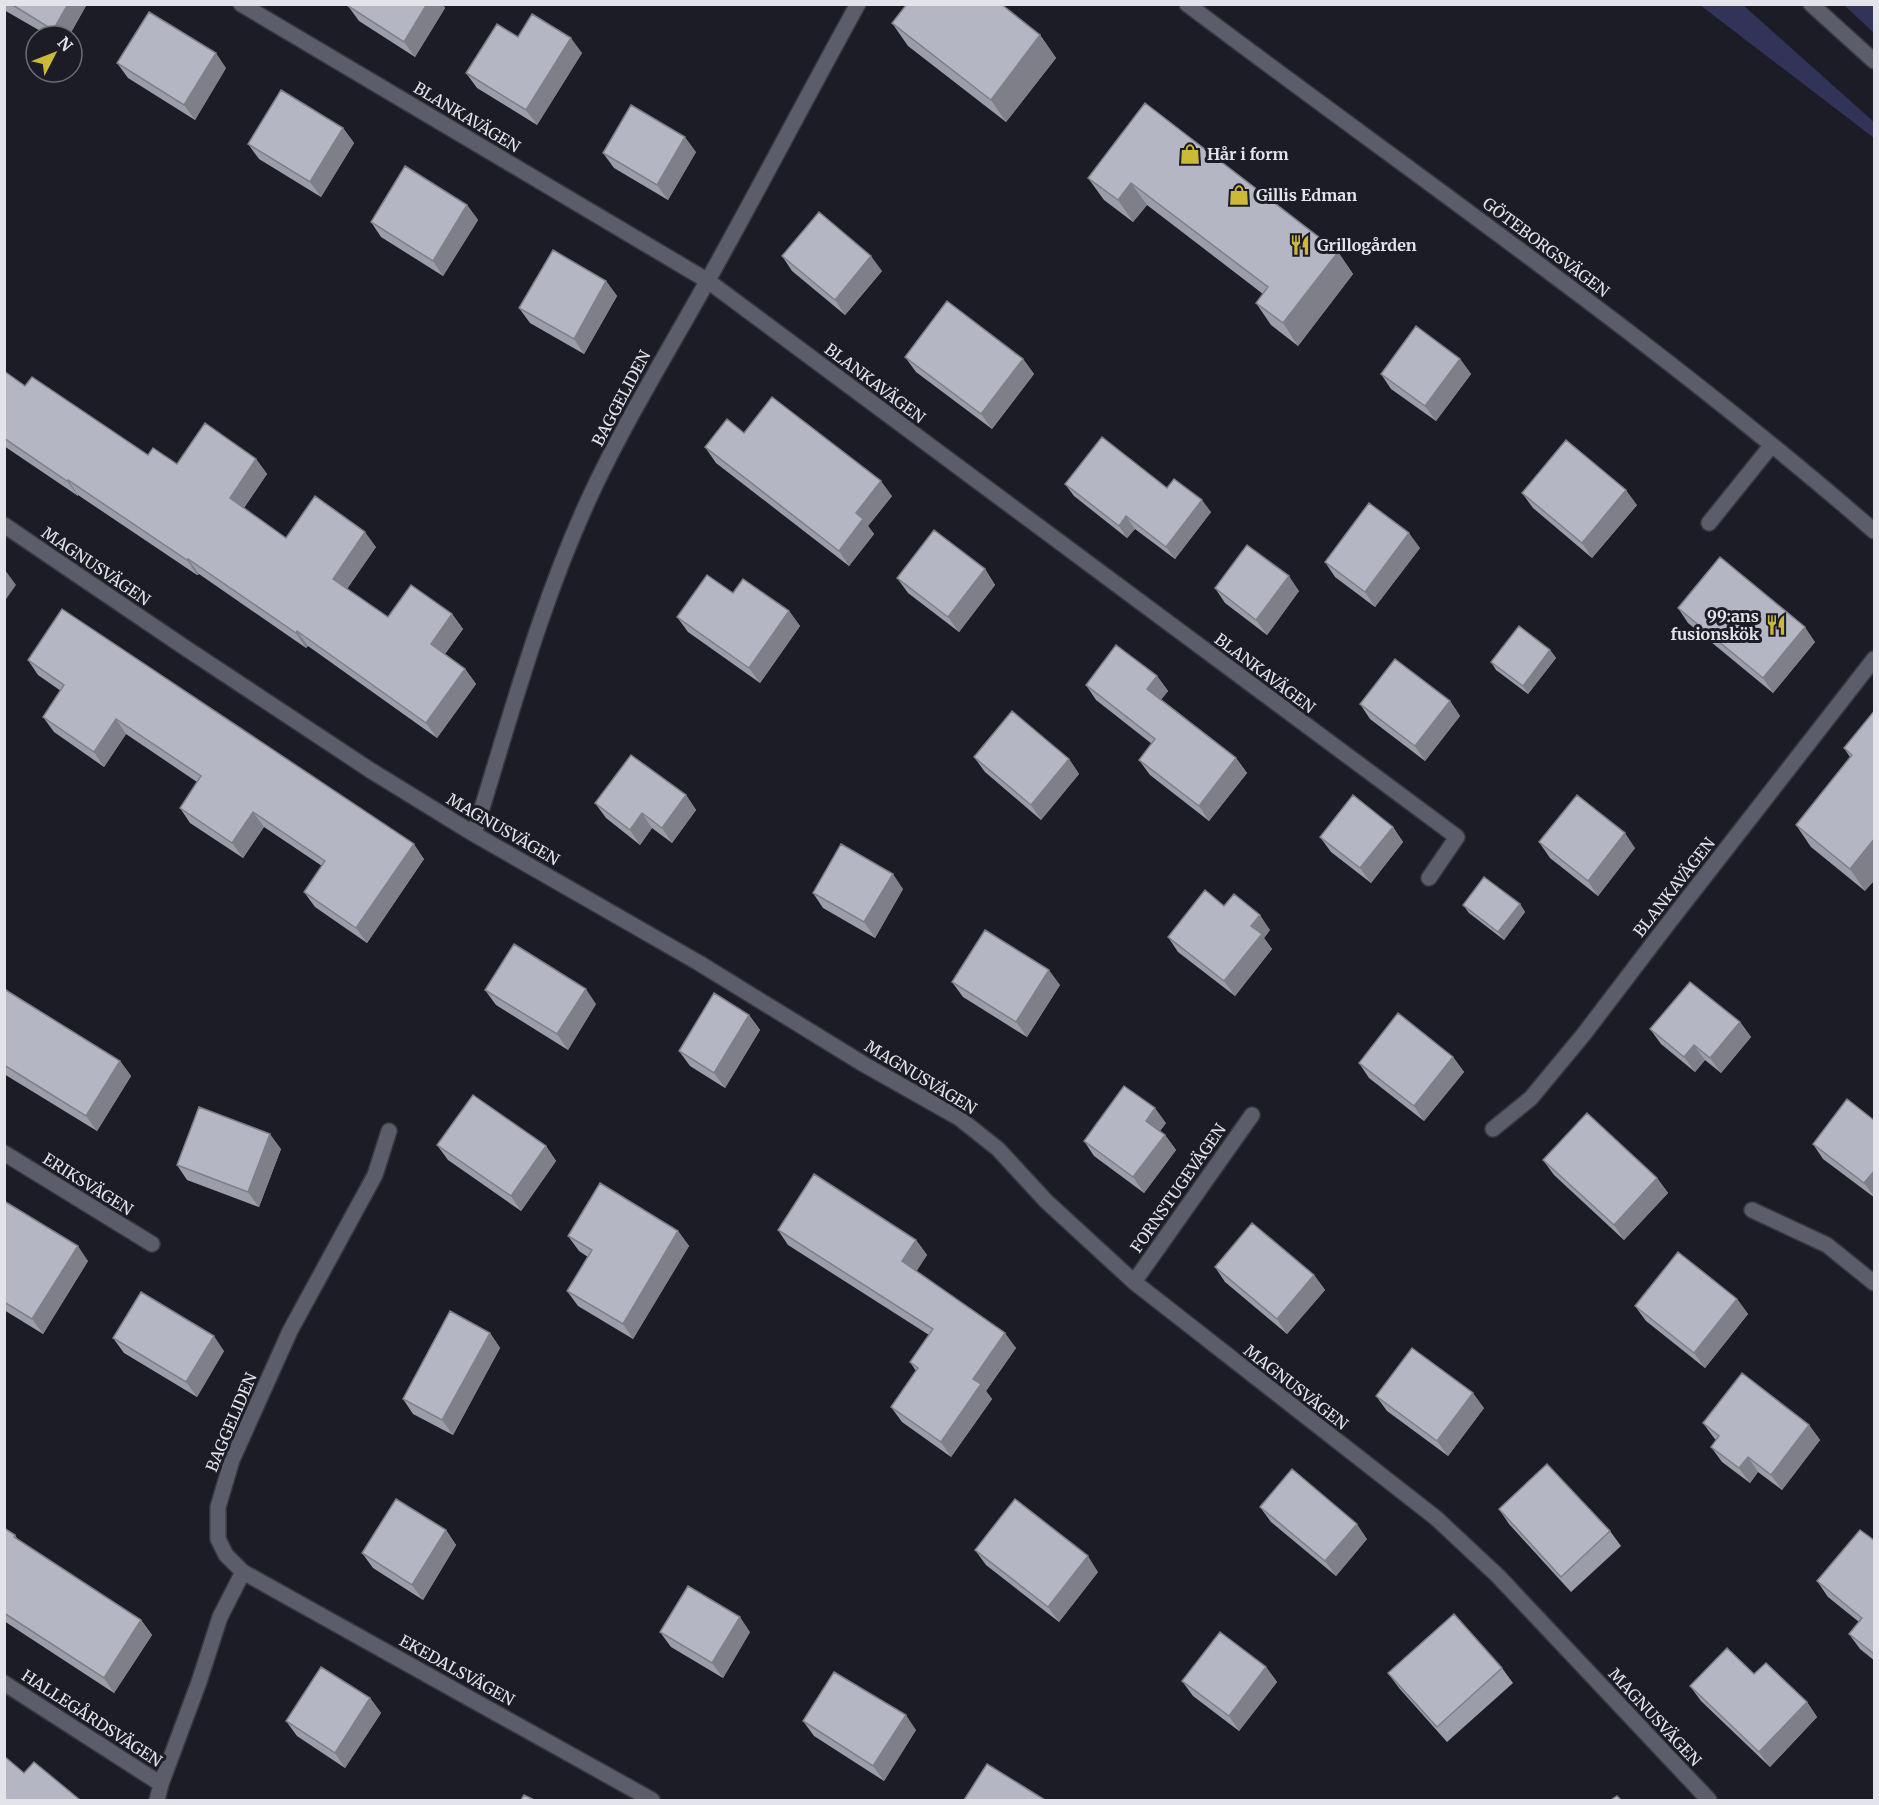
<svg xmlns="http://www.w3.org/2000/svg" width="1879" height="1805" font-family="Merriweather,serif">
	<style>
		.green { fill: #313359 }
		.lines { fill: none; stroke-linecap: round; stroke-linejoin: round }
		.street-casing { stroke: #373740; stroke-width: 18 }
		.secondary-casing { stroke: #373740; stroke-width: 18 }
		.street { stroke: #5c5d6a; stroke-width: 15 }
		.secondary { stroke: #5c5d6a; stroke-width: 15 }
		.wall { fill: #9b9da9 }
		.shaded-wall { fill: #7e7f89 }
		.building { fill: #b4b6c4; stroke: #7e7f89; stroke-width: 1.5 }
		.labels { text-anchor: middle; stroke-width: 6; stroke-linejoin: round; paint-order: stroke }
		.street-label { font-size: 16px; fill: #e3e3eb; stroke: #1c1c27 }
		.poi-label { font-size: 16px; font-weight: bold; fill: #e3e3eb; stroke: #1c1c27; text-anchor: start }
	</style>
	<rect width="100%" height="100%" fill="#1c1c27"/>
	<path class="green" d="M1700,5h43l131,117v16z
		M1844,5h30v28z"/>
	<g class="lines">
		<g class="street-casing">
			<path id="street" d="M241,4l467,277 749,556 -28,41
				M1811,4l63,57
				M1709,523l62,-77
				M4,525l180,122 186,123 104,64 225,129 166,102 94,53 39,31 48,52 88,81 302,236 62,58 211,224
				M474,834c36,-115 67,-234 119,-344 34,-72 76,-140 115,-210 51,-91 99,-184 150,-276
				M1493,1129l38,-31 53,-64 83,-109 207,-266
				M389,1131l-14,44 -85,156 -58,129 -14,47v32l8,16 17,17 409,228
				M4,1153l148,91
				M1752,1210l75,35 47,38
				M1134,1282l118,-167
				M4,1683l157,101
				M157,1800l4,-16 38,-102 21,-65 23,-45"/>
		</g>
		<g class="secondary-casing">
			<path id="secondary" d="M1187,4c231,174 469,337 687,527"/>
		</g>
		<use href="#street" class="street"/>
		<use href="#secondary" class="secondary"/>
	</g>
	<path class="wall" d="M4,4h83l-18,32h-20l-45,-26z
		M349,4h93l3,4 -30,49 -56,-36 -11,-15z
		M892,23l148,12 16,23 -50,64 -98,-76z
		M518,37l64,16 -45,72 -60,-37 -11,-15z
		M117,63l109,5 -31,52 -67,-42z
		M1145,103l193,149 15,22 -55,72 -27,-21 -15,-22 7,-9 -116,-89 -14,17 -29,-22 -16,-22z
		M343,128l11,15 -33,54 -62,-38 -11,-15z
		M696,152l-28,48 -54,-32 -11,-15z
		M467,205l11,15 -35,56 -62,-39 -10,-15z
		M782,256l100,15 -37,44 -53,-44z
		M606,281l11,15 -33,58 -54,-31 -11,-15z
		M905,357l118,2 11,15 -42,55 -76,-57z
		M1460,359l11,15 -35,47 -45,-32 -10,-15z
		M4,371l21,15 123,69 29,9 79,-5 11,15 -23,34 42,30 90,9 -29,42 41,28 64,-3 11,15 -18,25 20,15 11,15 -39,54 -129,-92 -2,2 -107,-74 -2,1 -119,-80v1l-74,-50z
		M744,433l148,63 -24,30 6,8 -25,32 -133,-103 -11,-16z
		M1065,484l102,4 44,24 -36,47 -40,-30 -8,9 -53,-42z
		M1522,493l115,12 -45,53 -59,-50z
		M1420,548l-45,59 -40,-30 -10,-15z
		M985,569l10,16 -36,47 -51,-39 -11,-15z
		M1215,588l84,3 -32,44 -42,-32z
		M733,593l56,18 11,15 -40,57 -72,-51 -11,-15z
		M1678,608l137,34 -42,51 -85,-70z
		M1550,650l6,8 -28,36 -32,-24 -5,-8z
		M28,660l396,199 -57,84 -52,-36 -11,-15 18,-26 -58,-39 -21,31 -53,-35 -10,-15 17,-26 -71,-48 -22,33 -50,-35 -11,-15 18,-26 -23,-16z
		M1157,676l11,15 -7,8 75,59 11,15 -38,48 -59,-46 -11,-15 13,-16 -56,-44 -10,-15z
		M1450,701l10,15 -35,45 -55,-42 -10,-15z
		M1875,710l-10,181 -54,-44 -15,-22 54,-68 -6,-9z
		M974,757l95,2 10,15 -38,46 -56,-48z
		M686,795l10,15 -24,33 -20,-15 -12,17 -34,-27 -11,-15z
		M1393,827l10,15 -32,41 -40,-31 -11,-15z
		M1539,842l96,6 -37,48 -48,-38z
		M903,889l-28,49 -52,-30 -10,-15z
		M1520,904l5,8 -21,28 -35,-27 -6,-8z
		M1224,906l46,24 -6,8 8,11 -37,47 -57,-44 -10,-15z
		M952,982l108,3 -33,52 -64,-40z
		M4,987l4,4 112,70 11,15 -34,55 -93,-57z
		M485,990l111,14 -28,46 -72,-45z
		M749,1015l11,15 -35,58 -35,-22 -11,-15z
		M1740,1022l11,15 -30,36 -16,-13 -10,12 -34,-28 -11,-15z
		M1453,1057l11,15 -40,49 -55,-43 -10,-15z
		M1875,1121v77l-52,-39 -10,-15z
		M1166,1123l-6,8 5,4 11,15 -32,43 -50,-37 -10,-15z
		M437,1145l109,1 10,15 -35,50 -73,-51z
		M281,1149l-22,58 -72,-27 -10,-15z
		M1543,1160l114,18 11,15 -44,47 -70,-65z
		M4,1201l84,60 -45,73 -39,-24z
		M778,1230l138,10 11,15 -11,16 100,77 -30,43 6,8 -41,58 -49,-35 -11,-15 25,-36 -6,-9 19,-27 -141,-90z
		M678,1231l11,15 -56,93 -55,-33 -11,-15 21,-34 -9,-6 -11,-15z
		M1215,1267l99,8 11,15 -38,44 -62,-52z
		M1737,1299l11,15 -43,54 -59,-47 -11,-15z
		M490,1333l10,15 -47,87 -40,-21 -10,-15z
		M113,1338l111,13 -27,46 -73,-44z
		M1376,1396l108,12 -36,48 -61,-45z
		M1703,1423l106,2 11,15 -38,50 -24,-18 -8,11 -28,-21 -11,-15 5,-7 -2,-2z
		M1260,1507l107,32 -31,37 -65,-54z
		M1499,1509l111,22 11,15 -50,46 -62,-68z
		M4,1528l11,7 3,5 123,80 11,15 -38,58 -110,-72z
		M446,1530l10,15 -33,55 -50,-32 -11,-15z
		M1875,1541v120l-15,-12 -11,-15 10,-12 -31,-25 -11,-16z
		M975,1550l123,22 -39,50 -73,-57z
		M660,1632h90l-27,46 -52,-31z
		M1266,1667l11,15 -38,49 -46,-35 -11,-15z
		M1502,1668l11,15 -66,59 -48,-54 -11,-15z
		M1754,1674l53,28 10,15 -47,50 -69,-66 -11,-15z
		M370,1698l11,15 -36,55 -48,-32 -11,-15z
		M803,1721l113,9 -32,51 -70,-45z"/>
	<path class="shaded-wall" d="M68,4h19l-18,32h-11l-5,-6z
		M427,4h15l3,4 -30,49 -11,-15z
		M1040,35l16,23 -50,64 -15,-22z
		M571,38l11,15 -45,72 -11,-15z
		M216,53l10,15 -31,52 -11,-15z
		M343,128l11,15 -33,54 -11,-15z
		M685,137l11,15 -28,48 -11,-15z
		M1131,183l16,22 -14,17 -15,-22z
		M467,205l11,15 -35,56 -10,-15z
		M1338,252l15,22 -55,72 -15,-23z
		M871,256l11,15 -37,44 -10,-15z
		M606,281l11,15 -33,58 -10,-15z
		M1023,359l11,15 -42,55 -11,-15z
		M1460,359l11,15 -35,47 -11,-15z
		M256,459l11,15 -27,39 -10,-15z
		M68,480l10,15v1l-11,-15z
		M881,481l11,15 -24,30 6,8 -25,32 -10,-15 17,-38z
		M1626,490l11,15 -45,53 -10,-15z
		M1202,500l9,12 -36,47 -9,-12z
		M1126,516l9,13 -8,9 -8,-12z
		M365,532l11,15 -33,47 -10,-15z
		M1409,533l11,15 -45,59 -10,-15z
		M188,559l11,15 -2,1 -10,-15z
		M985,569l10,16 -36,47 -11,-15z
		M5,570l11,15 -12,17v-31z
		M1289,576l10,15 -32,44 -11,-15z
		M789,611l11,15 -40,57 -11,-15z
		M452,614l11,15 -22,30 -10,-15z
		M1805,627l10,15 -42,51 -10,-15z
		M297,631l11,15 -2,2 -10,-15z
		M1550,650l6,8 -28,36 -5,-8z
		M465,669l11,15 -39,54 -11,-15z
		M1157,676l11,15 -10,13 -11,-15z
		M1450,701l10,15 -35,45 -10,-15z
		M116,719l10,15 -22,33 -10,-15z
		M1236,758l11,15 -38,48 -10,-15z
		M1069,759l10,15 -38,46 -10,-15z
		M686,795l10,15 -24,33 -10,-15z
		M253,812l11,15 -21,31 -11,-15z
		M642,813l10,15 -12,17 -10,-15z
		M1393,827l10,15 -32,41 -11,-15z
		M1625,833l10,15 -37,48 -10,-15z
		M1875,838v42l-10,11 -15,-22z
		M414,844l10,15 -57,84 -11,-15z
		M893,874l10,15 -28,49 -11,-16z
		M1520,904l5,8 -21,28 -6,-8z
		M1260,915l10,15 -6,8 8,11 -37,47 -11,-15 27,-55z
		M1049,970l11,15 -33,52 -11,-15z
		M586,989l10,15 -28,46 -11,-16z
		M749,1015l11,15 -35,58 -11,-15z
		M1740,1022l11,15 -30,36 -11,-15z
		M1694,1045l11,15 -10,12 -11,-15z
		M1453,1057l11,15 -40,49 -10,-15z
		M120,1061l11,15 -34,55 -11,-15z
		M1155,1108l11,15 -10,13 -10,-15z
		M270,1134l11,15 -22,58 -11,-15z
		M1165,1135l11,15 -32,43 -11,-16z
		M546,1146l10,15 -35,50 -10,-15z
		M1875,1170v28l-11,-15z
		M1657,1178l11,15 -44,47 -10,-15z
		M678,1231l11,15 -56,93 -10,-15z
		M916,1240l11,15 -14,22 -11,-16z
		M78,1246l10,15 -45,73 -11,-15z
		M1314,1275l11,15 -38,44 -10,-15z
		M1737,1299l11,15 -43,54 -11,-15z
		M490,1333l10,15 -47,87 -11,-15z
		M1005,1333l11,15 -30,43 6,8 -41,58 -10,-15 32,-63z
		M214,1336l10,15 -27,46 -11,-15z
		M1473,1393l11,15 -36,48 -11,-15z
		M1809,1425l11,15 -38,50 -11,-15z
		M1748,1457l10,15 -8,11 -11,-15z
		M1357,1524l10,15 -31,37 -11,-15z
		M446,1530l10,15 -33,55 -11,-15z
		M1088,1556l10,16 -39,50 -11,-15z
		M740,1617l10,15 -27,46 -11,-15z
		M141,1620l11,15 -38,58 -10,-15z
		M1266,1667l11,15 -38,49 -10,-15z
		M370,1698l11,15 -36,55 -10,-15z
		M1807,1702l10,15 -47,50 -11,-15z
		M906,1715l10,15 -32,51 -11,-15z"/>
	<path class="building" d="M11,4h57l-15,26z
		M349,4h78l-23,38 -56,-36z
		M907,4h94l39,31 -49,65 -99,-77z
		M149,12l67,41 -32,52 -67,-42z
		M532,14l39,24 -45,72 -60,-37 31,-49 21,13z
		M281,90l62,38 -33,54 -62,-38z
		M1145,103l193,149 -55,71 -27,-20 12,-16 -137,-104 -13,17 -30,-22z
		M631,105l54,32 -28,48 -54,-32z
		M405,166l62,39 -34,56 -62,-39z
		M819,212l52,44 -36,44 -53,-44z
		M553,250l53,31 -32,58 -55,-31z
		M947,301l76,58 -42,55 -76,-57z
		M1416,326l44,33 -35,47 -44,-32z
		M4,371l21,15 7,-9 116,78 5,-7 24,16 28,-41 51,36 -26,39 56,40 29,-42 50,36 -32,47 55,38 23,-32 41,29 -21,30 34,25 -39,54 -129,-92 -1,2 -108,-74 -1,1 -119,-80 -1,1 -63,-43z
		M772,397l109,84 -25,32 7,6 -24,32 -134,-104 22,-28 17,14z
		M1102,437l65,51 7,-9 28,21 -36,47 -40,-31 -7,10 -54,-42z
		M1566,440l60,50 -44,53 -60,-50z
		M1369,503l40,30 -44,59 -40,-30z
		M934,530l51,39 -37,48 -51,-39z
		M1247,545l42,31 -33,44 -41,-32z
		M1720,557l85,70 -42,51 -85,-70z
		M707,575l26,18 10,-14 46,32 -40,57 -72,-51z
		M62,609l352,235 -58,84 -52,-36 21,-31 -72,-49 -21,31 -52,-35 21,-32 -85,-57 -22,33 -51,-35 21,-32 -36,-25z
		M1519,626l31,24 -27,36 -32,-24z
		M1116,645l41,31 -10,13 89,69 -37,48 -60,-46 16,-21 -69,-54z
		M1395,659l55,42 -35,45 -55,-42z
		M1875,710v128l-25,31 -54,-44 56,-70 -8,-7z
		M1012,711l57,48 -38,46 -57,-48z
		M631,755l55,40 -24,33 -20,-15 -12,17 -35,-27z
		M1353,795l40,32 -33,41 -40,-31z
		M1577,795l48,38 -37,48 -49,-39z
		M841,844l52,30 -29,48 -51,-29z
		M1484,877l36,27 -22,28 -35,-27z
		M1205,890l19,16 10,-12 26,21 -9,11 11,8 -38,47 -56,-44z
		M985,930l64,40 -33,52 -64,-40z
		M514,944l72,45 -29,45 -72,-44z
		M1690,982l50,40 -30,36 -16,-13 -10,12 -34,-28z
		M4,989l116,72 -34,55 -82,-51z
		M714,993l35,22 -35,58 -35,-22z
		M1398,1013l55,44 -39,49 -55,-43z
		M1124,1086l31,22 -9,13 19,14 -32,42 -49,-36z
		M473,1095l73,51 -35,50 -74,-51z
		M1847,1099l28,22v49l-11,13 -51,-39z
		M199,1107l71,27 -22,58 -71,-27z
		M1587,1113l70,65 -43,47 -71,-65z
		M814,1174l102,66 -14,21 103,72 -32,46 8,5 -40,58 -50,-35 27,-39 -8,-6 23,-33 -155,-99z
		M600,1183l78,48 -55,93 -56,-33 25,-41 -24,-14z
		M4,1201l74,45 -46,73 -28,-17z
		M1252,1223l62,52 -37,44 -62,-52z
		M1678,1252l59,47 -43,54 -59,-47z
		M141,1292l73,44 -28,46 -73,-44z
		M450,1311l40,22 -48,87 -39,-21z
		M1412,1348l61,45 -36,48 -61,-45z
		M1742,1373l67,52 -38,50 -23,-18 -9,11 -28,-21 8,-11 -16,-13z
		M1547,1464l63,67 -49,46 -62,-68z
		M1292,1469l65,55 -32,37 -65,-54z
		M396,1499l50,31 -34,55 -50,-32z
		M1015,1499l73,57 -40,51 -73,-57z
		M4,1528l11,7 -1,2 127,83 -37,58 -100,-65z
		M1860,1530l15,11v110l-2,2 -24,-19 13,-16 -45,-37z
		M688,1586l52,31 -28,46 -52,-31z
		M1454,1614l48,54 -65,59 -49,-54z
		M1220,1632l46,35 -37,49 -47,-35z
		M1727,1648l27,26 12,-11 41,39 -48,50 -69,-66z
		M321,1667l49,31 -35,55 -49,-32z
		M834,1672l72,43 -33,51 -70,-45z
		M4,1756l20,17 10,-11 46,38h-76z
		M987,1764l58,36h-81z
		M524,1795l10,5h-13z
		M1617,1796l4,4h-10z"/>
	<defs>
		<g id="shop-bare" transform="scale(1.62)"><path d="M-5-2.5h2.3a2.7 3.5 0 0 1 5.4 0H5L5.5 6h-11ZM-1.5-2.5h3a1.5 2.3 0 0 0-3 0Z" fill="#ccb938" stroke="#1c1c27" stroke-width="2.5" paint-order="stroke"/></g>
		<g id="restaurant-bare" transform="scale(1.62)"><path d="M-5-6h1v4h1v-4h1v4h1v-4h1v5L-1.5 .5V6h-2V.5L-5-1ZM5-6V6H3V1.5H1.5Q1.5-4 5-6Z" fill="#ccb938" stroke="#1c1c27" stroke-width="2.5" paint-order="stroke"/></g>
	</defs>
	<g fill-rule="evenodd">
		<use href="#shop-bare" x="1190" y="154"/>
		<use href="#shop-bare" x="1239" y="195"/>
		<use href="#restaurant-bare" x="1300" y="245"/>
		<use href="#restaurant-bare" x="1776" y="625"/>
	</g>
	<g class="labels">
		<g class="street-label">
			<text transform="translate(467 117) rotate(31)" y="6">BLANKAVÄGEN</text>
			<text transform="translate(1546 247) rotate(37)" y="6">GÖTEBORGSVÄGEN</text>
			<text transform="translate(875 383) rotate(37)" y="6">BLANKAVÄGEN</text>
			<text transform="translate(621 398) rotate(-62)" y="6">BAGGELIDEN</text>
			<text transform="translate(96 566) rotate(34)" y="6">MAGNUSVÄGEN</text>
			<text transform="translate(1265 673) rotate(37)" y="6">BLANKAVÄGEN</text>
			<text transform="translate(503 829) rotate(30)" y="6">MAGNUSVÄGEN</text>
			<text transform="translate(1674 887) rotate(-52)" y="6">BLANKAVÄGEN</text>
			<text transform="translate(921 1077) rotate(31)" y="6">MAGNUSVÄGEN</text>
			<text transform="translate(88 1184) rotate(32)" y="6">ERIKSVÄGEN</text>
			<text transform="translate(1178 1188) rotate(-55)" y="6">FORNSTUGEVÄGEN</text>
			<text transform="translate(1296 1387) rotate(38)" y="6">MAGNUSVÄGEN</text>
			<text transform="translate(231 1422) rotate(-67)" y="6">BAGGELIDEN</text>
			<text transform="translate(457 1670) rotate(29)" y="6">EKEDALSVÄGEN</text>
			<text transform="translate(1655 1717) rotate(47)" y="6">MAGNUSVÄGEN</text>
			<text transform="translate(92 1718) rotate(33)" y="6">HALLEGÅRDSVÄGEN</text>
		</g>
		<g class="poi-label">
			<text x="1207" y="160">Hår i form</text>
			<text x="1256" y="201">Gillis Edman</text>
			<text x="1317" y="251">Grillogården</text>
			<text x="1759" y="622" text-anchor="end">99:ans<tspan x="1759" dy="18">fusionskök</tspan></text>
		</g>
	</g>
	<rect width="1879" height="1805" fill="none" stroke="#e3e3eb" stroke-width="12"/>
	<g transform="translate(54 54) rotate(48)"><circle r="28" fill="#1c1c27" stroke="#6c6c75" stroke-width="1.5"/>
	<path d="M0-4.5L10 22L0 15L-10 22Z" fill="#ccb938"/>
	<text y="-9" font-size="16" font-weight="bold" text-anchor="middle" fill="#e3e3eb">N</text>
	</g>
</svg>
